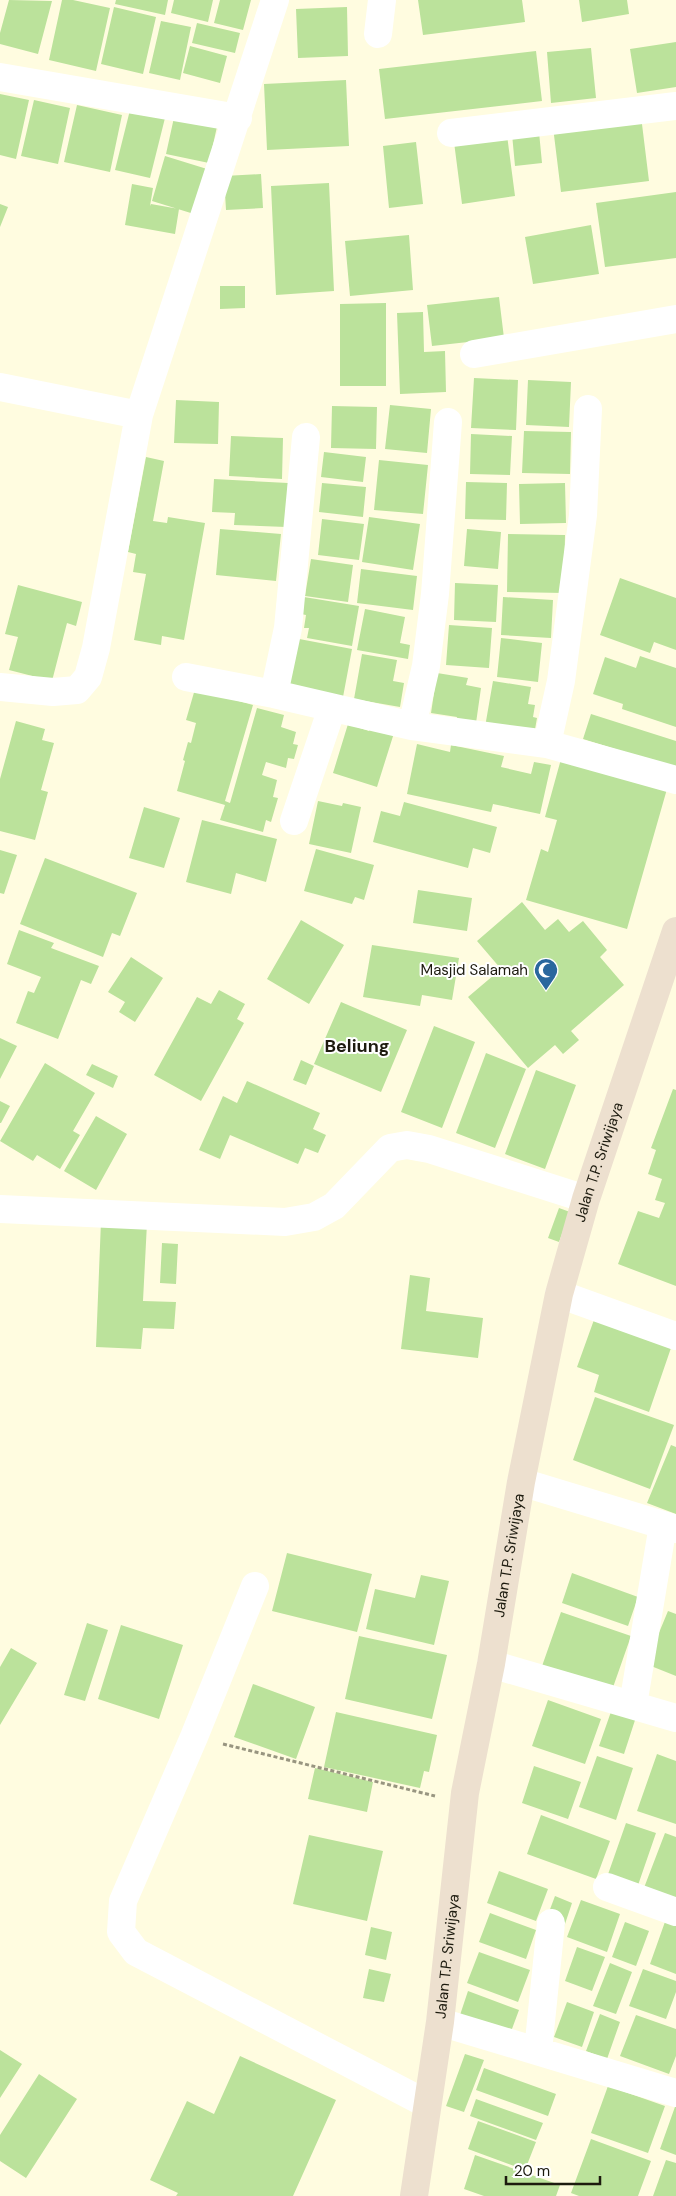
<svg xmlns="http://www.w3.org/2000/svg" width="676" height="2196" font-family="'DM Sans',sans-serif">
	<style>
		.building { fill: #bbe29b }
		.lines { fill: none; stroke-linecap: round; stroke-linejoin: round }
		.path { stroke: #989580; stroke-width: 3; stroke-dasharray: 4 2.5; stroke-linecap: butt }
		.street { stroke: #fff; stroke-width: 28 }
		.secondary { stroke: #ede0cf; stroke-width: 28 }
		.labels { text-anchor: middle; stroke-width: 4; stroke-linejoin: round; paint-order: stroke }
		.poi-label { font-size: 15px; fill: #1d1b0f; stroke: #fff; text-anchor: end }
		.street-label { font-size: 15px; fill: #1d1b0f; stroke: #fff }
		.quarter-label { font-size: 18px; font-weight: bold; fill: #1d1b0f; stroke: #fff }
	</style>
	<rect width="100%" height="100%" fill="#fffce0"/>
	<path class="building" d="M9,0l43,1 -14,53 -38,-10v-11z
		M62,0h11l37,8 -14,63 -47,-11z
		M116,0h52l-3,15 -50,-11z
		M174,0h39l-5,22 -37,-9z
		M220,0h31l-8,30 -29,-7z
		M418,0h104l3,22 -102,13z
		M579,0h48l2,14 -47,8z
		M114,7l42,10 -13,57 -42,-10z
		M347,7l1,49 -50,2 -2,-49z
		M161,21l30,6 -11,53 -31,-7z
		M197,23l43,10 -5,20 -43,-10z
		M676,42v45l-39,6 -7,-44z
		M190,46l37,10 -7,27 -37,-10z
		M591,48l5,50 -45,5 -4,-51z
		M536,51l6,50 -157,18 -6,-50z
		M346,80l3,66 -82,4 -3,-66z
		M0,94l29,6 -13,59 -16,-4z
		M34,100l36,8 -12,56 -37,-8z
		M77,105l45,10 -12,57 -46,-10z
		M130,110l35,8 -15,60 -35,-8z
		M175,113l43,9 -9,41 -43,-9z
		M641,116l8,65 -88,11 -8,-65z
		M539,132l3,31 -27,3 -3,-32z
		M507,135l8,61 -53,8 -8,-62z
		M416,142l7,62 -34,4 -6,-62z
		M165,156l42,13 -13,45 -42,-13z
		M261,174l2,34 -37,2 -2,-34z
		M329,183l5,108 -58,4 -5,-109z
		M132,184l21,4 -3,18 1,-2 28,5 -4,25 -50,-9z
		M676,192v66l-71,9 -9,-64z
		M0,204l8,3 -8,20z
		M591,225l8,49 -66,10 -8,-47z
		M409,235l4,55 -63,6 -5,-55z
		M220,286h25v22l-25,1z
		M499,297l5,41 -72,8 -5,-41z
		M386,303v83h-46v-82z
		M423,312l1,40 21,-1 1,41 -46,2 -3,-81z
		M474,378l44,2 -2,50 -45,-2z
		M528,380l43,2 -2,45 -43,-2z
		M176,400l43,2 -1,42 -44,-1z
		M390,405l41,4 -4,44 -42,-4z
		M332,406l45,1 -1,42 -45,-1z
		M524,431l47,1 -1,42 -48,-1z
		M471,434l41,2 -2,39 -40,-1z
		M231,436l52,2 -1,41 -53,-3z
		M324,452l42,5 -3,25 -42,-5z
		M146,457l18,4 -11,60 14,2 1,-6 37,6 -21,117 -22,-4 -1,9 -27,-5 12,-66 -13,-2 3,-18 -8,-2z
		M379,460l49,5 -5,49 -49,-4z
		M214,479l74,4 -2,44 -52,-2 1,-12 -23,-1z
		M466,482l41,1 -1,37 -41,-1z
		M322,483l44,4 -3,30 -44,-5z
		M565,483l1,40 -46,1 -1,-40z
		M369,517l51,7 -7,46 -51,-8z
		M322,519l42,5 -5,36 -41,-5z
		M220,529l61,5 -5,47 -60,-6z
		M467,529l34,3 -3,37 -34,-3z
		M508,534l57,1 -1,58 -57,-1z
		M311,559l42,6 -5,37 -43,-6z
		M361,569l56,7 -4,34 -56,-7z
		M620,578l56,20v52l-22,-8 -4,11 -50,-18z
		M455,583l43,2 -2,37 -42,-2z
		M18,585l64,17 -6,24 -9,-3 -15,58 -43,-11 9,-33 -13,-3z
		M304,597l55,9 -7,40 -45,-8 2,-10h-5l2,-13 -5,-1z
		M503,597l50,3 -2,38 -50,-3z
		M365,609l40,8 -5,26 10,2 -2,14 -51,-9z
		M449,625l43,3 -3,40 -43,-3z
		M294,638l58,11 -9,48 -57,-10z
		M501,638l41,5 -4,39 -41,-5z
		M362,654l35,6 -4,21 11,2 -4,24 -46,-8z
		M640,656l36,12v59l-54,-18 1,-5 -30,-10 12,-37 31,11z
		M437,673l31,5 -2,7 15,3 -6,42 -20,-3 2,-10 -26,-4z
		M493,681l38,6 -3,17 7,1 -2,12 4,1 -3,17 -49,-8z
		M195,689l58,16 -28,96 5,2 27,-95 27,7 -3,12 15,5 -3,12 5,1 -4,14 -6,-1 -2,10 -20,-6 -4,13 15,5 -4,17 5,1 -7,24 -5,-2 -3,12 -43,-12 5,-15 -48,-14 8,-30 -2,-1 5,-18 3,1 5,-20 -10,-3z
		M591,714l85,27v27l-93,-29z
		M16,721l29,8 -3,11 12,3 -13,47 7,2 -13,48 -35,-9v-52z
		M348,724l21,7 2,-5 23,7 -17,54 -44,-14z
		M417,744l33,8 1,-7 53,11 -3,11 30,7 3,-12 17,3 -11,49 -47,-10 -2,8 -84,-18z
		M561,759l106,30 -40,140 -101,-29 15,-51 7,3 9,-32 -12,-3z
		M318,801l24,5 1,-3 18,4 -10,46 -42,-9z
		M404,802l93,25 -7,26 -17,-5 -5,20 -95,-26 8,-31 19,5z
		M144,807l36,11 -16,50 -35,-10z
		M202,820l75,19 -11,43 -30,-9 -5,21 -45,-12z
		M316,849l58,16 -10,35 -9,-3 -3,7 -48,-13z
		M0,850l17,5 -13,39 -4,-1z
		M45,858l92,35 -17,43 -8,-3 -9,24 -83,-33z
		M418,890l54,8 -5,33 -54,-8z
		M522,902l23,28 13,-11 11,13 14,-11 24,29 -7,7 24,28 -53,46 8,9 -16,14 -8,-9 -27,23 -60,-71 33,-28 -24,-28z
		M301,920l43,25 -35,59 -42,-25z
		M19,930l35,13 -3,5 48,18 -8,18 -10,-4 -23,59 -42,-16 12,-32 6,2 7,-16 -34,-13z
		M372,945l87,13 -7,42 -30,-5 -2,11 -57,-9z
		M131,957l32,21 -28,44 -16,-10 6,-10 -17,-10z
		M219,990l26,14 -8,15 7,4 -43,78 -47,-26 43,-78 14,7z
		M341,1002l66,28 -26,62 -67,-28z
		M434,1026l41,16 -33,86 -41,-16z
		M0,1038l17,8 -17,33z
		M486,1053l40,16 -31,79 -39,-15z
		M301,1060l13,6 -8,19 -13,-5z
		M45,1063l50,30 -22,38 7,4 -20,34 -23,-14 -4,6 -33,-20z
		M92,1064l26,12 -5,12 -27,-13z
		M536,1070l40,15 -31,84 -40,-15z
		M247,1081l73,32 -7,16 13,6 -8,18 -13,-5 -7,16 -68,-29 -10,24 -21,-9 24,-54 14,7z
		M673,1089l3,1v196l-58,-22 20,-53 21,7 6,-15 -10,-3 7,-21 -14,-5 8,-24 -5,-2z
		M0,1101l10,5 -9,17h-1z
		M96,1116l31,18 -31,56 -32,-19z
		M559,1208l11,4 -11,30 -11,-4z
		M101,1221l46,2 -4,78 33,1 -2,27 -31,-1 -2,21 -45,-2z
		M162,1243l16,1 -2,40 -16,-1z
		M410,1275l20,3 -4,33 57,7 -5,40 -77,-9z
		M595,1317l77,28 -23,67 -55,-20 5,-17 -22,-8z
		M595,1397l79,28 -24,64 -77,-29z
		M671,1445l5,2v67l-29,-11z
		M287,1553l85,21 -15,58 -85,-21z
		M572,1573l66,24 -10,29 -66,-23z
		M421,1575l28,6 -15,64 -68,-16 9,-40 40,9z
		M668,1611l8,3v62l-30,-12z
		M561,1612l70,24 -20,57 -70,-24z
		M87,1623l21,7 -23,71 -21,-6z
		M121,1625l62,20 -24,74 -61,-20z
		M359,1636l88,19 -15,64 -87,-20z
		M11,1648l26,15 -37,62v-58z
		M253,1684l62,23 -19,52 -62,-22z
		M548,1700l53,19 -16,45 -53,-18z
		M613,1706l24,8 -13,40 -25,-8z
		M336,1712l101,23 -8,37 -5,-1 -4,17 -96,-21z
		M657,1754l19,7v63l-39,-13z
		M597,1756l36,12 -17,52 -37,-13z
		M534,1766l47,16 -13,37 -46,-16z
		M315,1768l58,14 -6,30 -59,-13z
		M541,1815l69,26 -14,38 -69,-25z
		M626,1823l30,10 -20,58 -30,-11z
		M665,1833l11,4v68l-34,-12z
		M309,1835l74,16 -16,70 -74,-17z
		M499,1871l49,18 -12,32 -49,-18z
		M555,1896l17,7 -8,24 -18,-7z
		M581,1900l39,14 -13,38 -40,-15z
		M490,1913l46,17 -10,29 -47,-17z
		M666,1919l10,4v51l-26,-10z
		M625,1922l24,9 -13,35 -24,-9z
		M371,1927l21,5 -6,28 -21,-5z
		M577,1947l28,10 -13,34 -27,-10z
		M479,1952l51,18 -12,32 -51,-19z
		M610,1963l22,9 -16,42 -23,-8z
		M369,1969l22,5 -7,28 -21,-4z
		M643,1969l33,12v11l-10,27 -37,-13z
		M468,1991l51,19 -10,27 -50,-19z
		M567,2002l27,10 -12,35 -28,-10z
		M600,2014l20,8 -13,37 -21,-8z
		M636,2015l40,14v27l-7,18 -49,-18z
		M0,2050l22,14 -22,34z
		M465,2054l19,6 -20,52 -18,-6z
		M240,2056l96,44 -43,96h-117l2,-3 -28,-13 37,-79 27,13z
		M484,2068l72,26 -8,22 -72,-26z
		M39,2074l38,25 -51,79 -26,-17v-26z
		M608,2086l57,20 -17,47 -57,-20z
		M476,2099l67,24 -7,17 -66,-24z
		M676,2104v51l-16,-6z
		M478,2121l58,21 -11,28 -57,-21z
		M591,2139l60,22 -13,35h-59l-8,-3z
		M475,2155l85,30 -4,11h-72l-20,-7z
		M666,2160l10,3v33h-23z"/>
	<g class="lines">
		<path class="path" d="M223,1744l212,52"/>
		<path class="street" d="M378,34l4,-34
			M0,77l238,41
			M451,133l225,-27
			M474,354l202,-35
			M0,387l139,28
			M186,677l88,17 138,32 135,18 129,36
			M0,687l53,5 24,-2 11,-13 8,-29 43,-233 136,-415
			M274,694l14,-66 18,-191
			M412,726l14,-60 9,-72 13,-172
			M547,744l14,-63 22,-166 5,-106
			M294,821l38,-113
			M0,1209l285,13 29,-5 20,-11 56,-58 17,-3 22,4 157,50
			M559,1294l117,42
			M521,1482l155,47
			M255,1586l-61,151 -71,164 -2,31 15,20 291,152
			M491,1664l185,54
			M633,1705l30,-180
			M607,1887l69,25
			M440,2022l236,71
			M538,2051l13,-128"/>
		<path class="secondary" id="s1" d="M414,2196l26,-174 25,-229 26,-129 30,-182 38,-188 27,-95 90,-268"/>
	</g>
	<defs>
		<g id="mosque-pin" transform="scale(1.25)"><path d="M0 17L-7.5 6A9.5 9.5 0 1 1 7.5 6Z" fill="#2a679e" stroke="#fff"/><path d="M3.5-4.9A6 6 0 1 0 3.5 4.9A5 5 0 1 1 3.5-4.9Z" fill="#fff"/></g>
	</defs>
	<g fill-rule="evenodd">
		<use href="#mosque-pin" x="546" y="970"/>
	</g>
	<g class="labels">
		<g class="poi-label">
			<text x="528" y="975">Masjid Salamah</text>
		</g>
		<g class="street-label">
			<text dy="5" stroke="none"><textPath href="#s1" startOffset="1052">Jalan T.P. Sriwijaya</textPath></text>
			<text dy="5" stroke="none"><textPath href="#s1" startOffset="648">Jalan T.P. Sriwijaya</textPath></text>
			<text dy="5" stroke="none"><textPath href="#s1" startOffset="242">Jalan T.P. Sriwijaya</textPath></text>
		</g>
		<g class="quarter-label">
			<text x="357" y="1052">Beliung</text>
		</g>
	</g>
	<path d="M506 2176v8h94v-8" fill="none" stroke="#1d1b0f" stroke-width="2.5"/>
	<text x="514" y="2176" font-size="15" fill="#1d1b0f" stroke="#ffffff" stroke-width="4" paint-order="stroke">20 m</text>
</svg>
